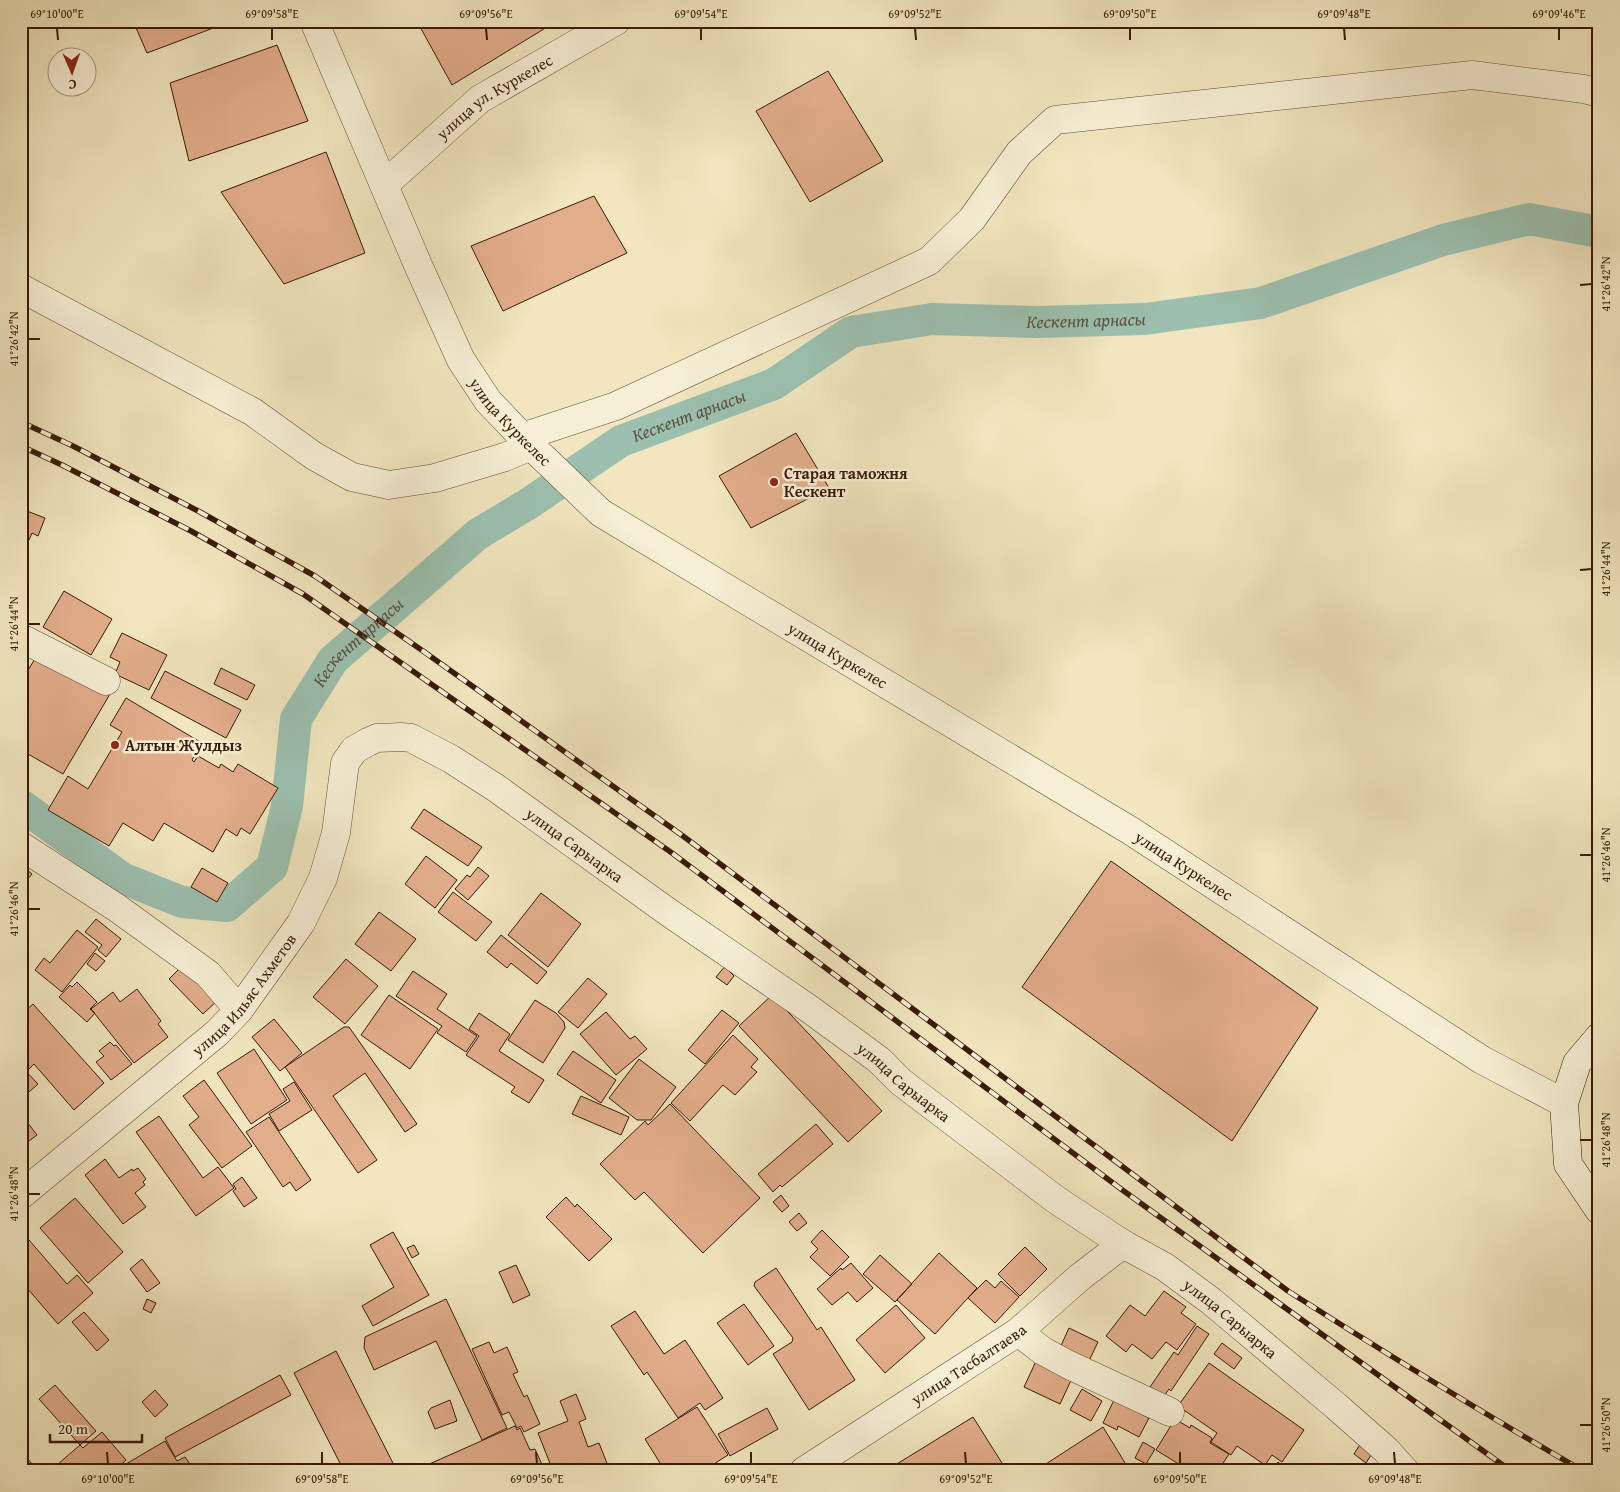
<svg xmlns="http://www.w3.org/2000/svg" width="1620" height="1492" font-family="'Gentium Book Plus',serif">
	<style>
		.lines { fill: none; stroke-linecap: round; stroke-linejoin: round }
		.canal { stroke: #9bc0af; stroke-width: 32 }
		.building { fill: #e2ad8b; stroke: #3a1905 }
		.street-casing { stroke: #684c34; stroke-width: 29 }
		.secondary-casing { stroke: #3a1905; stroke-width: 29 }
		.street { stroke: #f6efd5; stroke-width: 28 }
		.secondary { stroke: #f6efd5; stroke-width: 28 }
		.rail-casing { stroke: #3a1905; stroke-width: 5.5 }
		.rail { stroke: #f6efd5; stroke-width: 4; stroke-dasharray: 11; stroke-linecap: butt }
		.ticks { fill: none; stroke: #3a1905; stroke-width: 2 }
		.poi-dot { fill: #8f2418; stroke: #f6efd5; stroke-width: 2 }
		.labels { text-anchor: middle; stroke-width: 5; stroke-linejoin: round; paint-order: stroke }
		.street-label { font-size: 16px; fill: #3a1905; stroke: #f6efd5 }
		.poi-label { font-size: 16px; font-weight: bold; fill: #3a1905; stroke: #f6efd5; text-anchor: start }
		.water-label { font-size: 18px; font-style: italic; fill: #5c5340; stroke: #f6efd5 }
		.neatline { fill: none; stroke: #3a1905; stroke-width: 2 }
		.ticks-label { font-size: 12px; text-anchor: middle; fill: #3a1905 }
	</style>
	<rect width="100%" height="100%" fill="#f1e6bf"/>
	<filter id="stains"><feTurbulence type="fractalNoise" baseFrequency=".004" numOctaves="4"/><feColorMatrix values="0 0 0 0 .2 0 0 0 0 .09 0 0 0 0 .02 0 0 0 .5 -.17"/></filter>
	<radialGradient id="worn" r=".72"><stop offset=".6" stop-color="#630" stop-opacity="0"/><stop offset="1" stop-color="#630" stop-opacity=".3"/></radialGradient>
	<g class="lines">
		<path class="canal" id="s1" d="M21,805l101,73 60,24 45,4 45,-39 15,-61 9,-87 37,-59 145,-126 50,-30 93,-63 153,-57 77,-52 81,-13 105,3 108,-3 116,-16 182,-63 86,-21 70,13"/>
	</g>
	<path class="building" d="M133,21h99l-85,32z
		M425,21h132l-105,64 -33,-60z
		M1139,21h40l-38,6z
		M277,45l31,76 -119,40 -19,-78z
		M828,71l55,90 -73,41 -54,-91z
		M326,152l39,101 -81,31 -63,-92z
		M594,196l33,57 -124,58 -32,-65z
		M796,433l33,55 -78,40 -32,-52z
		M27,511l18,7 -7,18 -6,-3 -3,7 -8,-3v-11z
		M64,591l48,28 -21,36 -48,-28z
		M122,633l45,22 -18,35 -34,-16 5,-12 -10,-5z
		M39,652l71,42 -47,80 -42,-24v-68z
		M221,668l34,17 -8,15 -33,-16z
		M165,671l76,39 -15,28 -75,-40z
		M126,698l76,45 -10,17 2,2 4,-6 21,12 2,-4 12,8 5,-8 40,24 -28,46 -9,-6 -4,8 -11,-7 -13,23 -49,-29 -11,18 -30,-18 -14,23 -61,-36 20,-34 20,13 34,-57 -12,-7z
		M424,809l58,38 -14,19 -57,-38z
		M426,856l31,24 -22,28 -30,-24z
		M1111,861l207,147 -86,133 -210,-154z
		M21,865l11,9 -11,13z
		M478,867l11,9 -21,24 -13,-11 12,-14 3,2z
		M202,868l26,15 -11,19 -26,-15z
		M453,892l39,30 -16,19 -38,-29z
		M541,893l40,31 -33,43 -40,-32z
		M379,912l37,27 -25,32 -36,-27z
		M96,919l25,20 -15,18 -8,-7 4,-5 -17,-13z
		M77,930l21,17 -36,45 -27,-22 9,-12 6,5z
		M501,935l46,37 -10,12 -26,-21 -4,5 -20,-16z
		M95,953l10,8 -9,10 -9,-7z
		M346,959l32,27 -33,38 -32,-27z
		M184,964l35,35 -16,15 -34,-35z
		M726,965l5,4 -2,2 5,5 -7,9 -11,-8z
		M413,971l34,23 -10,15 40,27 -11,16 -29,-19 5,-7 -46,-30z
		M588,978l19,16 -29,34 -20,-16z
		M77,982l20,20 -7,7 5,4 -8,9 -28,-25 11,-12 2,2z
		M137,989l24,32 -3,3 10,13 -34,26 -43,-54 22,-17 7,10z
		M389,995l49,34 -28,40 -49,-34z
		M772,995l110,116 -34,31 -109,-116z
		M535,1000l21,13 8,9 1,6 -22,35 -35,-23z
		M33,1004l71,79 -30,27 -40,-46 -6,6 -7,-7v-48z
		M722,1010l17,13 -34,41 -17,-14z
		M606,1012l24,27 5,-3 12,13 -31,26 -36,-41z
		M479,1013l31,21 -11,17 45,29 -15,23 -18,-11 4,-5 -49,-32 13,-19 -10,-7z
		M274,1019l28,34 -22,18 -28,-34z
		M344,1027h5l68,97 -12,8 -40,-59 -32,23 44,64 -19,13 -73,-106z
		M733,1035l25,24 -7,8 6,5 -22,23 -12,-10 -33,36 -19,-18z
		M110,1042l4,4 2,-1 16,19 -21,16 -15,-18 8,-6 -5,-5z
		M254,1049l33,51 -36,24 -34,-51z
		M573,1051l43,29 -15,23 -44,-29z
		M639,1059l37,28 -25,33h-14l-28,-22z
		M21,1066l17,18 -17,15z
		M204,1080l48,66 -30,22 -33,-43 10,-8 -16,-21z
		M294,1082l18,28 -33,21 -10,-17 21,-13 -7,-12z
		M581,1096l48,21 -8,18 -49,-21z
		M670,1104l90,94 -57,55 -59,-61 -9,8 -35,-36 45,-43 3,4z
		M21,1114l16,21 -16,12z
		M159,1116l44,62 15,-11 16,21 -38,28 -60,-84z
		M269,1117l42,63 -15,11 -6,-9 -7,5 -37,-55z
		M816,1124l17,20 -51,43 -2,-2 -7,7 -15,-18z
		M105,1159l14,19 13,-9 1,2 5,-3 8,11 -3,3 2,3 -10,8 11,14 -23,17 -38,-49z
		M242,1177l15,21 -13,9 -11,-16 3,-2 -3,-5z
		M781,1195l8,11 -7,6 -9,-10z
		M566,1197l9,10 2,-3 35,35 -23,22 -43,-44z
		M75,1198l48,54 -35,31 -48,-55z
		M799,1213l8,10 -10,8 -8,-9z
		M822,1230l27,27 -19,19 -20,-19 8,-8 -7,-7z
		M393,1232l36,63 -56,31 -11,-20 32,-19 -24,-42z
		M23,1233l44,51 10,-9 16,18 -35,31 -37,-43v-46z
		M414,1245l5,9 -7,4 -5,-10z
		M1025,1247l22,22 -27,27 -22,-22z
		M939,1253l38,35 -42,46 -38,-34z
		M880,1255l32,29 -17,18 -32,-28z
		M142,1259l18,24 -13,9 -17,-23z
		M851,1263l22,25 -16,14 -9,-10 -16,13 -15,-16 24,-21 1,2z
		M516,1265l14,30 -17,8 -14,-31z
		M776,1268l41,62 4,-3 34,53 -46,30 -36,-56 19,-12 1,-4 -39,-52 1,-4z
		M986,1280l9,8 6,-7 18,16 -24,26 -27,-25z
		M1164,1291l22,16 -5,6 15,11 -19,26 -11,-8 -14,17 -20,-15 -6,8 -20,-16 24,-31 15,11z
		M147,1299l9,4 -5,10 -8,-4z
		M446,1299l61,129 -25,12 -46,-99 -62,29 -10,-22 1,-11z
		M744,1304l30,42 -26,19 -31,-42z
		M896,1305l29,33 -40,35 -29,-33z
		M635,1311l29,43 21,-14 38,58 -18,12 -5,-7 -22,15 -31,-46 -3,3 -33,-49z
		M84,1312l25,28 -12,11 -25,-29z
		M1197,1326l12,8 -38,57 -2,-2 -5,7 -14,-9 24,-35 4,3z
		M1069,1328l29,14 -10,21 -29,-13z
		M489,1342l5,11 13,-6 11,25 -5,2 11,23 3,-2 13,29 -16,8 -3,-6 -4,2 -8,-16 -7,3 -30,-66z
		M1222,1343l20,15 -8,11 -20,-15z
		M336,1351l61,120h-53l-50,-98z
		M1038,1357l36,17 -14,30 -36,-17z
		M1209,1363l95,67 -22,32 -10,-7 -7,10 -28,-19 -6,9 -20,-13 6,-9 -39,-27z
		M280,1375l11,20 -116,62 -10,-19z
		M55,1385l41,46 -16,14 -41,-46z
		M1082,1389l20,12 -11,20 -21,-11z
		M155,1390l13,15 -13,12 -13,-15z
		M576,1394l10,25 -7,3 9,25 11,-4 11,28h-57l-15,-38 30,-12 -8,-20z
		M450,1400l7,21 -22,8 -7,-17 3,-4z
		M1114,1400l35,18 -10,19 -21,-11 -1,4 -14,-7z
		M697,1407l31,48 -25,16h-38l-20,-32z
		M767,1408l11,21 -48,27 -12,-22z
		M973,1417l34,54h-112l-3,-4z
		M1175,1419l15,9 1,-3 21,13 -2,5 19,11 -11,17h-28l-34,-21z
		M515,1426l2,4 3,-2 10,22 5,-1 10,22h-115l-3,-6z
		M1103,1427l27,44h-95z
		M102,1432l24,28 -12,11h-64l30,-26 3,3z
		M165,1441l12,20 8,-4 5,7 -10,7h-66z
		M1143,1442l12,7 -9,15 -11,-6z
		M1361,1443l12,9 -7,11 -12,-9z
		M21,1451l17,20h-17z
		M1278,1462l10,9h-17z"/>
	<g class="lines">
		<g class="street-casing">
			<g id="street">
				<path id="s2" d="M314,21l104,244 43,95 27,41 43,45 70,67 530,318 351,229 82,43"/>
				<path id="s3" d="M384,185l96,-86 136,-78"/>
				<path d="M21,288l232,124 61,44 38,21 37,8 46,-7 70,-21 26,-11"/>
				<path d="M522,437l94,-31 313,-145 43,-42 47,-66 36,-33 417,-45 112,14 15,4"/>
				<path d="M21,638l85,43"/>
				<path d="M21,846l96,62 91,66 31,36"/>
				<path id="s4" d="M21,1195l196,-162 22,-23 62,-87 22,-45 13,-45 9,-70 9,-13 14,-8 9,-4 24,-1 10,1 40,21 45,29 172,124 140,96 71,52 22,22 154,117 68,45 42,23 46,34 125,105 50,44 19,21"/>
				<path d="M1018,1332l25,19 26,14 101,47"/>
				<path id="s5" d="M804,1471l214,-139 62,-55 43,-33"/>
			</g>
		</g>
		<g class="secondary-casing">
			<path id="secondary" d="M1599,1037l-22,26 -13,40 4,61 31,46"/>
		</g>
		<use href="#street" class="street"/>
		<use href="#secondary" class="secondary"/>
		<g class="rail-casing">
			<path id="rail" d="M21,422l52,24 127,66 115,64 108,75 260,185 605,455c97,62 195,122 295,180
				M21,446l41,19 129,66 112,63 369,259 449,336 390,282"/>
		</g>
		<use href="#rail" class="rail"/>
	</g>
	<path class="ticks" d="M57,28l1,12M272,28v12M486,28l1,12M701,28v12M915,28l1,12M1130,28v12M1344,28l1,12M1559,28v12M1580,285l12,-1M28,339h12M1580,570l12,-1M28,624h12M1580,855h12M28,909h12M1580,1140h12M28,1194h12M1580,1425h12M107,1452l1,12M322,1452v12M536,1452l1,12M751,1452v12M965,1452l1,12M1180,1452v12M1394,1452l1,12"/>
	<g class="poi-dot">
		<circle cx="774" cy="482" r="5"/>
		<circle cx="115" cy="745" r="5"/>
	</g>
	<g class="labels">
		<g class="street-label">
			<text dy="6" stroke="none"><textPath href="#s3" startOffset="142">улица ул. Куркелес</textPath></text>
			<text dy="6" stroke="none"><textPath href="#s2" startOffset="449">улица Куркелес</textPath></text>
			<text dy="6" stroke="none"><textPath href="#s2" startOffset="854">улица Куркелес</textPath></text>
			<text dy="6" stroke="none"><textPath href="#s4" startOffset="832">улица Сарыарка</textPath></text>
			<text dy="6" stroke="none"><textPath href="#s2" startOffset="1259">улица Куркелес</textPath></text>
			<text dy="6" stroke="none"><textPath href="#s4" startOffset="301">улица Ильяс Ахметов</textPath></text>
			<text dy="6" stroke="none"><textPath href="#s4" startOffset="1238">улица Сарыарка</textPath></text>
			<text dy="6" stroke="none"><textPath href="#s4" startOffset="1642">улица Сарыарка</textPath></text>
			<text dy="6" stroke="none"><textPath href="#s5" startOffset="196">улица Тасбалтаева</textPath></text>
		</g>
		<g class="poi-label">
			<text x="784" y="479">Старая таможня<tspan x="784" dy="18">Кескент</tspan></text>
			<text x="125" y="751">Алтын Жулдыз</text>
		</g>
		<g class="water-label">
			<text dy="6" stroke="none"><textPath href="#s1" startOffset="1369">Кескент арнасы</textPath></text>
			<text dy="6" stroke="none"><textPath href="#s1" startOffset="949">Кескент арнасы</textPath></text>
			<text dy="6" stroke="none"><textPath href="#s1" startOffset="544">Кескент арнасы</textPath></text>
		</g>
	</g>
	<rect width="1620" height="1492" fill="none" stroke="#f1e6bf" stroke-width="55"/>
	<g transform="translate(72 72) rotate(178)"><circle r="24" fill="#f6efd5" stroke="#ab9982"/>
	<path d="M0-4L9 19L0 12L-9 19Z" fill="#8f2418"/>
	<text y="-8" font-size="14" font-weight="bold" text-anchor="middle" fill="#3a1905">С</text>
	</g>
	<path d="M50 1434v8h92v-8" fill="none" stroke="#3a1905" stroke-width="2.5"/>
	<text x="58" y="1434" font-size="15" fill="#3a1905" stroke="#f6efd5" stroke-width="4" paint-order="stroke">20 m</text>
	<rect x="28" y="28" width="1564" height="1436" class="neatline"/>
	<g class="ticks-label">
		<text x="57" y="18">69°10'00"E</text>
		<text x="272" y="18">69°09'58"E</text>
		<text x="486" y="18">69°09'56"E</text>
		<text x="701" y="18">69°09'54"E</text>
		<text x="915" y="18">69°09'52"E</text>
		<text x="1130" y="18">69°09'50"E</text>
		<text x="1344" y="18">69°09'48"E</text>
		<text x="1559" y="18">69°09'46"E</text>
		<text transform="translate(1606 284) rotate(-90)" y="4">41°26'42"N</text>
		<text transform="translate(14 339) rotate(-90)" y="4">41°26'42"N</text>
		<text transform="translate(1606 569) rotate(-90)" y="4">41°26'44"N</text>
		<text transform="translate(14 624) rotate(-90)" y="4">41°26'44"N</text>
		<text transform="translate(1606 855) rotate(-90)" y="4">41°26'46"N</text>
		<text transform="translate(14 909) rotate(-90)" y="4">41°26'46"N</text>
		<text transform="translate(1606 1140) rotate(-90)" y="4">41°26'48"N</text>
		<text transform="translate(14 1194) rotate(-90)" y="4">41°26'48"N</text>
		<text transform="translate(1606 1425) rotate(-90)" y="4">41°26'50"N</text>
		<text x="108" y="1483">69°10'00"E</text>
		<text x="322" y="1483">69°09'58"E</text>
		<text x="537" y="1483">69°09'56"E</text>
		<text x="751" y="1483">69°09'54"E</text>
		<text x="966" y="1483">69°09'52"E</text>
		<text x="1180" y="1483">69°09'50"E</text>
		<text x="1395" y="1483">69°09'48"E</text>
	</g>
	<rect width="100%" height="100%" filter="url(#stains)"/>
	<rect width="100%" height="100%" fill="url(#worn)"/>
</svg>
